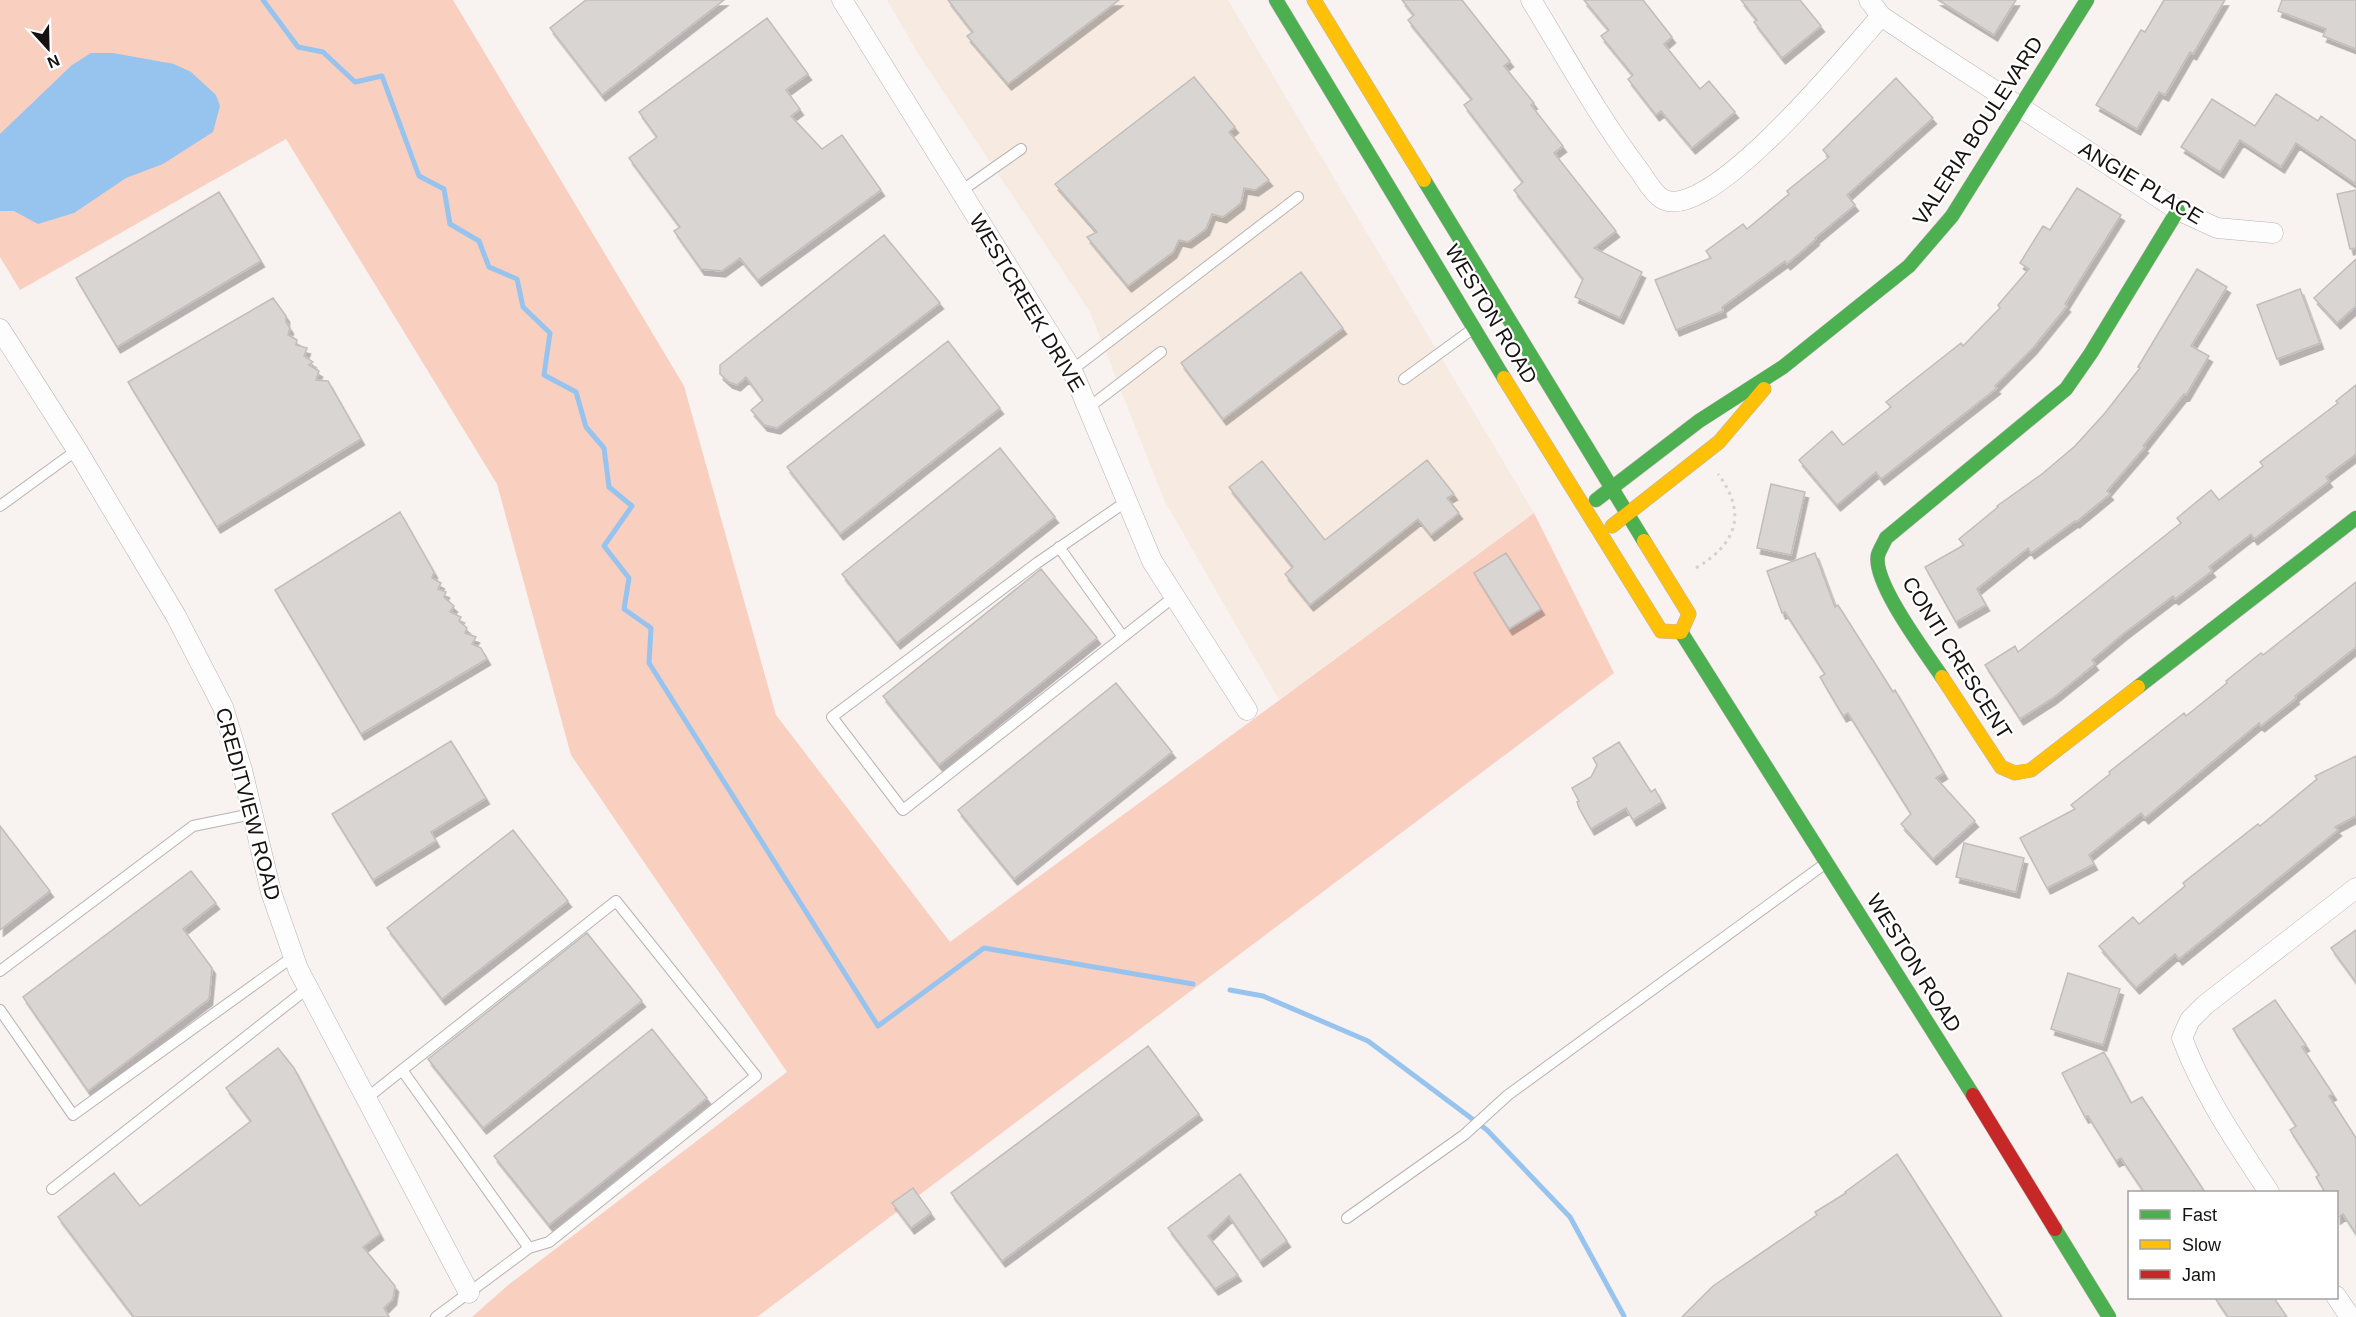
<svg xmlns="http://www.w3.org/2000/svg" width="2356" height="1317" font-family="Helvetica,sans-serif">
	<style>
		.commercial { fill: #f7ebe1 }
		.green { fill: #f9cfc0 }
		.water { fill: #96c4ef }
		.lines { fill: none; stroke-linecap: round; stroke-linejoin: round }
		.stream { stroke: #96c4ef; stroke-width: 5 }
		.building { fill: #d9d5d3; stroke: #c1bdbb; stroke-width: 1.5; filter: url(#shadow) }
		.lane-casing { stroke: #b8b3b1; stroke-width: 12 }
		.street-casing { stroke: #b8b3b1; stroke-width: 21 }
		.fast-casing { stroke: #b8b3b1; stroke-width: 15 }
		.slow-casing { stroke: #b8b3b1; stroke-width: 15 }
		.jam-casing { stroke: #b8b3b1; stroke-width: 15 }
		.path { stroke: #d3d1d1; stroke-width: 3; stroke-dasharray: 3 4.5; stroke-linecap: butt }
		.lane { stroke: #fefdfd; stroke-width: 10 }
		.street { stroke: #fefdfd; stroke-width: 20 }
		.fast { stroke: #4caf50; stroke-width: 14 }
		.slow { stroke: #ffc107; stroke-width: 14 }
		.jam { stroke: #c62828; stroke-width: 14 }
		.labels { text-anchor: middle; stroke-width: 4.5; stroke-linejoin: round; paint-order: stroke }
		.street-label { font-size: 21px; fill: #161211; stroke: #fff }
	</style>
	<defs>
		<filter id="shadow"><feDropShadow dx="3.5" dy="6" stdDeviation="0" flood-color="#0004"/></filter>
	</defs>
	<rect width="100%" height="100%" fill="#f8f2f0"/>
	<path class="commercial" d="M887,0h341l306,513 -255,187 -115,-200 -74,-188 -173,-260z"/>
	<path class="green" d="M0,0h453l231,386 92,329 174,227 584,-429 80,160 -857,644h-285l35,-31 280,-214 -216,-317 -74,-271 -211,-345 -266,151 -20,-33z"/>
	<path class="water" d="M91,53h22l61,11 17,8 25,23 4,11 -7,26 -50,32 -37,14 -52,35 -36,11 -24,-13h-14v-77l72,-69z"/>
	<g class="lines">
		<path class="stream" d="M263,0l35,47 25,5 32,30 27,-6 37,100 25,13 6,35 29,17 10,26 28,12 6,28 27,26 -6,42 32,17 10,35 18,21 5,39 23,19 -28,40 25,32 -5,31 27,19 -2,35 229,363 106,-78 209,36
			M1230,990l33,6 105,45 119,89 83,87 54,99"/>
	</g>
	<path class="building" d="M586,0h138l-122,95 -52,-67z
		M948,0h171l-111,84 -41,-48 6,-4z
		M1402,0h60l48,61 -6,5 30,37 -3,2 32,41 -9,7 62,78 -22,17 48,24 -22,46 -45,-21 8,-18 -69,-89 9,-8 -59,-77 8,-6 -64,-79 6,-5z
		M1584,0h59l29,37 -8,7 36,45 9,-8 26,31 -43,36 -31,-37 -5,4 -28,-36 5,-4 -32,-39 8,-6z
		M1741,0h59l21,26 -39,32 -28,-36 3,-2z
		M1938,0h78l-22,35z
		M2164,0h61l-32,54 -3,-2 -25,43 -6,-3 -22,37 -41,-24 45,-75 4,2z
		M2282,0h74v49l-33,-13 3,-7 -48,-18z
		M767,18l41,56 -22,16 14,19 -9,7 31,33 20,-14 39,55 -123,90 -18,-22 -18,13 -21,-2 -27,-38 6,-4 -51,-69 28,-21 -18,-25z
		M1194,77l41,50 -6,5 40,48 -14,10 -11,-2 -3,15 -18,14 -11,-3 -6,15 -18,13 -9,-2 -6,12 -45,34 -41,-49 10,-5 -42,-48z
		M1896,78l37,40 -86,77 8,10 -40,33 1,1 -29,25 -2,-3 -63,46 1,4 -47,19 -21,-50 56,-22 -5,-7 37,-27 4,5 42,-35 -2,-3 42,-34 -6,-7z
		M2276,94l42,27 3,-5 35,25v43l-60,-41 -15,24 -41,-27 -20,32 -39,-25 31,-48 43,27z
		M2077,188l44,27 -56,89 2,2 -34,42 -38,38 2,2 -116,91 -5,-7 -39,33 -38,-45 33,-29 11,14 48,-38 -5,-5 75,-59 2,3 37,-38 -2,-3 31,-36 -9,-6 23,-37 7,4z
		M2356,190v58l-6,1 -13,-55z
		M219,192l42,69 -144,86 -41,-69z
		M884,235l56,68 -163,125 -13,-3 -13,-15 12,-10 -17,-23 -9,8 -8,-3 -9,-8v-9z
		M2356,259v47l-19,17 -23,-25z
		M2197,269l30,18 -36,59 18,10 -23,39 -2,-1 -41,52 2,1 -38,44 3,3 -34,28 -1,-1 -44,32 -3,-5 -51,41 9,16 -30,17 -31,-55 39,-22 -5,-6 39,-32 -1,-1 45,-32 33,-28 30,-33 35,-45 -2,-1z
		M1301,272l42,56 -120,91 -42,-56z
		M2300,289l20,54 -43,16 -20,-54z
		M273,298l13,18v6l4,6 -2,7 9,5 -1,5 11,3 -3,8 9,6 -4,3 10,6 -3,9 12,1 33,58 -144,88 -89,-145z
		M948,341l52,67 -160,126 -53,-67z
		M2356,385v69l-30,23 3,4 -75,58 -3,-5 -42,33 3,4 -37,28 -2,-3 -50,38 -31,26 3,4 -42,34 -33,21 -35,-54 30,-19 3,6 163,-129 -4,-5 34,-28 8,10 44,-34 -3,-4 78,-59 -2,-2z
		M1000,448l55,69 -158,126 -55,-69z
		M1427,460l27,34 -7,4 12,15 -28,22 -13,-16 -108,86 -25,-31 8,-7 -64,-80 33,-26 63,79z
		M1771,484l34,8 -14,63 -34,-7z
		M400,512l34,60 -2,6 9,5 -3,6 8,3 -2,5 10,9 -4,6 11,5 -2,4 8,7 -2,5 11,4 -4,7 9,4 6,11 -126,75 -86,-144z
		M1506,553l35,56 -32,20 -35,-56z
		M1815,553l20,54 3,-2 55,87 2,-2 49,83 -8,5 39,43 -42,38 -32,-35 10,-10 -63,-101 -5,3 -23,-39 5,-3 -40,-62 -3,1 -15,-42z
		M1041,569l56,69 -158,127 -56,-69z
		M2356,582v65l-61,49 1,2 -35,28 -2,-3 -114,95 -4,-5 -52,42 5,9 -47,24 -27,-50 55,-29 -4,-4 39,-31 -1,-2 75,-59 2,3 41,-33 -1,-2 35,-28 2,2z
		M1116,683l56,69 -158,127 -56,-69z
		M451,741l35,57 -55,34 5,9 -63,39 -41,-66z
		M1619,742l32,50 4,-3 7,13 -29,18 -7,-12 -35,21 -12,-21 -2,-6 2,-1 -7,-13 19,-11 6,-12 -4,-7z
		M2356,756v60l-21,11 3,3 -159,129 -4,-5 -39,34 -37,-42 34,-29 6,7 46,-38 -2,-3 75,-59 2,2 57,-47 -2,-3z
		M0,826l50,65 -50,39z
		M513,830l55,71 -126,98 -55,-71z
		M1964,843l60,15 -8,34 -60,-15z
		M191,871l25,32 -33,26 29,39 -3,31 -121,92 -65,-94z
		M2356,930v52l-25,-34z
		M587,933l55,68 -159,127 -55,-69z
		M2068,973l52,16 -17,56 -52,-16z
		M2275,1000l31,45 -4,2 31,47 -4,2 27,42v96l-13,-20 -6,4v-26h-12l-9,-15 3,-2 -29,-45 6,-4 -63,-97z
		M652,1029l55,69 -158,127 -55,-69z
		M1148,1046l51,68 -197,147 -51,-68z
		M278,1048l16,20 86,166 -17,13 32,39 -2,13 -9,9 5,9h-255l-76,-100 56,-44 26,33 111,-85 -25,-33z
		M2104,1052l27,51 11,-6 63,95h-61l-23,-34 -5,3 -28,-45 -3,1 -23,-44z
		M1897,1154l105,163h-320l31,-31 104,-71 -2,-3 31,-19 -1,-1z
		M1240,1174l47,67 -27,20 -31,-45 -21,20 30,39 -23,14 -47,-61z
		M913,1188l18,25 -20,15 -19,-25z
		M2215,1298h59l13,19h-59z"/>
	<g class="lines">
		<g class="lane-casing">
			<path id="lane" d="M961,191l60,-42
				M1072,370l226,-173
				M1404,379l70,-51
				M1088,408l73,-56
				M1127,501l-90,62 -205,154 71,93 272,-214
				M0,506l77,-56
				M1059,547l64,90
				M0,971l193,-145 59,-12
				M0,1010l73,105 221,-159
				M402,1070l214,-169 140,175 -207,166 -20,6 -93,69
				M367,1098l35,-28 127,178
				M52,1189l256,-201
				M1347,1218l117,-83 44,-40 318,-232"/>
		</g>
		<g class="street-casing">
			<path id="street" d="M842,0l230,370 80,191 95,149
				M1531,0c35,57 67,116 107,169 7,9 14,23 23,29 45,31 191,-149 220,-182
				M1869,0l12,16 45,30 252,164 39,18 56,5
				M0,329l77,121 99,166 47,91 19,63 29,122 27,77 171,324
				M2269,1192c-33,-50 -66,-98 -87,-154l8,-18 15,-15 151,-117
				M2336,1296l14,21"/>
		</g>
		<g class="fast-casing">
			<path id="fast" d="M1276,0l228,378
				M1424,180l220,361
				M1596,500l103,-79 84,-54 126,-101 43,-50 135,-216
				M1681,632l292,463
				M1942,677c-16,-24 -70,-95 -64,-122 2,-6 6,-12 8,-17l180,-149 25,-36 87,-143
				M2138,687l218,-169
				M2055,1229l54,88"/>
		</g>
		<g class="slow-casing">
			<path id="slow" d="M1314,0l110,180
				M1504,378l157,253 20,1
				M1612,526l107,-84 45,-53
				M1644,541l45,73 -8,18
				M1942,677l59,90 14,6 16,-3 107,-83"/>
		</g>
		<g class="jam-casing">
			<path id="jam" d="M1973,1095l82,134"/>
		</g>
		<path class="path" d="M1696,568c40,-24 52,-54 22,-94"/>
		<use href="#lane" class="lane"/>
		<use href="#street" class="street"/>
		<use href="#fast" class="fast"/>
		<use href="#slow" class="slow"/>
		<use href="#jam" class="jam"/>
	</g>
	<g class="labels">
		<g class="street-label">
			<text transform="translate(1978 131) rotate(-57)" y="7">VALERIA BOULEVARD</text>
			<text transform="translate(2141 183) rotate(31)" y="7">ANGIE PLACE</text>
			<text transform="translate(1027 303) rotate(59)" y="7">WESTCREEK DRIVE</text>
			<text transform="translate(1491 314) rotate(59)" y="7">WESTON ROAD</text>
			<text transform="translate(1957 658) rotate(58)" y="7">CONTI CRESCENT</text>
			<text transform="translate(248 804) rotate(75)" y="7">CREDITVIEW ROAD</text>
			<text transform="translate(1914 963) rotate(58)" y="7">WESTON ROAD</text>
		</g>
	</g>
	<rect x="2128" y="1191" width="210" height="108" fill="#ffffff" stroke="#a2a0a0" stroke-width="1.5"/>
	<rect x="2140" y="1210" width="30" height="9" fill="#4caf50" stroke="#a2a0a0" stroke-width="1.5"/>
	<text x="2182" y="1221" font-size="18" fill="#161211">Fast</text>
	<rect x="2140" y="1240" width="30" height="9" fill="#ffc107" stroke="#a2a0a0" stroke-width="1.5"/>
	<text x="2182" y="1251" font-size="18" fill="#161211">Slow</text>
	<rect x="2140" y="1270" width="30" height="9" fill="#c62828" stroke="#a2a0a0" stroke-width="1.5"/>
	<text x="2182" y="1281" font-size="18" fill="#161211">Jam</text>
	<g transform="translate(48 48) rotate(158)" stroke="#ffffff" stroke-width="4.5" paint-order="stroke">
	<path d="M0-4.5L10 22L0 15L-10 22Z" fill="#161211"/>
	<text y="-9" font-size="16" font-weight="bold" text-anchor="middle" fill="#161211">N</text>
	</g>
</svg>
